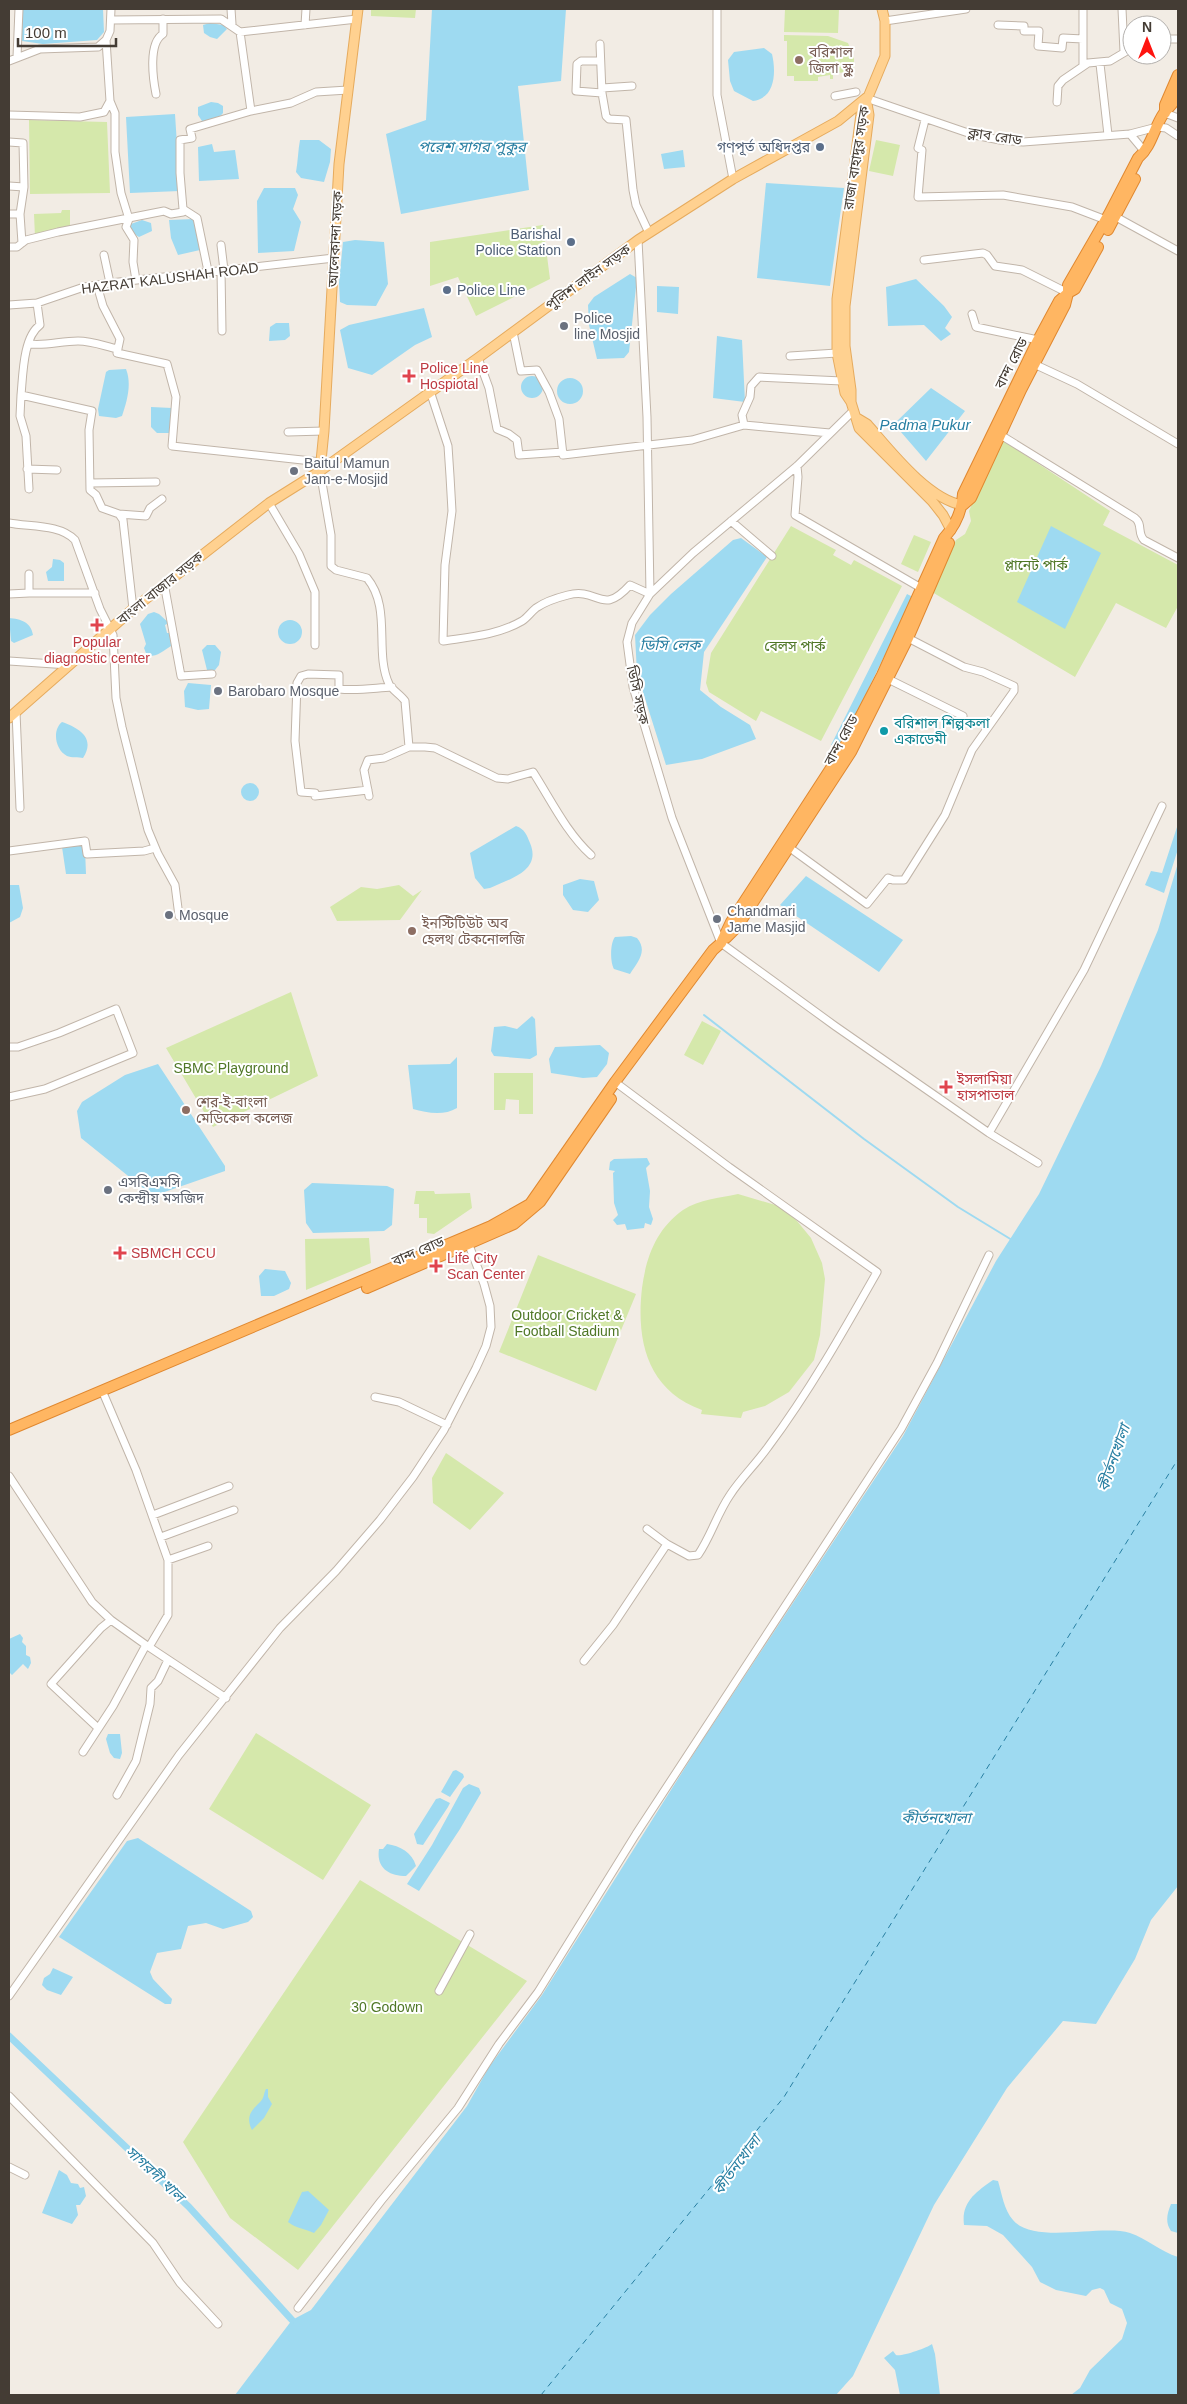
<svg xmlns="http://www.w3.org/2000/svg" width="1187" height="2404" font-family="Helvetica,'Noto Sans Bengali',sans-serif">
	<style>
		.green { fill: #d5e8ab }
		.water { fill: #9edaf1 }
		.lines { fill: none; stroke-linecap: round; stroke-linejoin: round }
		.stream { stroke: #9edaf1; stroke-width: 2 }
		.canal { stroke: #9edaf1; stroke-width: 7 }
		.ferry { stroke: #287fa2; stroke-width: 1; stroke-dasharray: 6 5; stroke-linecap: butt }
		.minor-casing { stroke: #c1b5a9; stroke-width: 9 }
		.major-casing { stroke: #e6ab5e; stroke-width: 11 }
		.highway-casing { stroke: #e08830; stroke-width: 12 }
		.minor { stroke: #fff; stroke-width: 7 }
		.major { stroke: #ffd190; stroke-width: 9 }
		.highway { stroke: #ffb662; stroke-width: 10 }
		.education-dot { fill: #8d6e63; stroke: #fff; stroke-width: 2 }
		.service-dot { fill: #5c6f8a; stroke: #fff; stroke-width: 2 }
		.worship-dot { fill: #6b7280; stroke: #fff; stroke-width: 2 }
		.health-dot { fill: #e0444e; stroke: #fff; stroke-width: 2 }
		.culture-dot { fill: #0f9aa8; stroke: #fff; stroke-width: 2 }
		.labels { text-anchor: middle; stroke-width: 4; stroke-linejoin: round; paint-order: stroke }
		.education-label { font-size: 14px; fill: #785e54; stroke: #fff; text-anchor: start }
		.street-label { font-size: 14px; fill: #443c34; stroke: #fff }
		.service-label { font-size: 14px; fill: #4e5e75; stroke: #fff; text-anchor: end }
		.worship-label { font-size: 14px; fill: #5b616d; stroke: #fff; text-anchor: start }
		.health-label { font-size: 14px; fill: #be3a42; stroke: #fff; text-anchor: start }
		.park-label { font-size: 14px; fill: #4f7726; stroke: #fff }
		.culture-label { font-size: 14px; fill: #0d838f; stroke: #fff; text-anchor: start }
		.water-label { font-size: 15px; font-style: italic; fill: #287fa2; stroke: #fff }
	</style>
	<rect width="100%" height="100%" fill="#f2ece4"/>
	<path class="green" d="M371,9h45l-1,9 -44,-2z
		M785,9h54l-1,24 -54,-1z
		M784,35l44,1 20,7 6,15v14l-21,1v6h-3v-4l-12,2v4h-24v-5h-7v-35h-3z
		M29,120l78,2 3,71 -80,1z
		M876,140l24,5 -7,31 -24,-5z
		M62,210h8v19l-35,8 -1,-23 27,-1z
		M543,225l7,54 -74,37 -18,-39 -28,9v-44z
		M1004,441l106,70 -7,14 75,40v41l-12,22 -50,-25 -41,74 -143,-85 24,-52 9,-6 6,-13 -2,-10 24,-55z
		M791,526l45,24 -3,5 18,10 3,-5 48,26 -81,155 -60,-30 -5,10 -47,-29 -3,-9 5,-30z
		M914,535l17,7 -13,30 -17,-8z
		M399,885l14,11 9,-6 -22,30 -63,1 -7,-14 31,-20 16,2z
		M291,992l27,84 -105,51 -47,-79z
		M702,1021l19,10 -18,34 -19,-10z
		M494,1073h39v41h-14v-14l-13,-1 -1,11h-11z
		M416,1191h18l1,3 35,-1 2,15 -38,26 -7,-1v-15h-8v-14h-5z
		M738,1194l44,13 15,14 14,17 11,25 3,16 -5,56 -6,25 -25,32 -24,14 -22,6 -2,6 -40,-4 1,-4c-55,-20 -66,-69 -60,-122 4,-30 14,-59 41,-78 17,-11 36,-12 55,-16z
		M369,1238l2,25 -65,27 -1,-51z
		M538,1255l98,39 -40,97 -97,-39z
		M446,1453l58,40 -34,37 -37,-27 -1,-25z
		M256,1733l115,72 -48,75 -114,-71z
		M360,1880l167,101 -229,289 -68,-52 -47,-76z"/>
	<path class="water" d="M22,9h81l1,23 -7,8 -54,4 -21,-3z
		M432,9h134l-5,72 -43,5 11,104 -128,24 -15,-80 40,-14z
		M210,23l13,2 4,4 -10,10 -7,-2 -6,-4 -1,-8z
		M764,48l8,6c4,17 4,44 -19,47l-19,-10 -4,-10 -2,-21 6,-8z
		M211,102l7,1 5,3v7c-4,6 -14,9 -21,8l-4,-6v-8z
		M175,114l5,77 -50,2 -4,-76z
		M300,140h19l12,9 -1,13 -6,20 -23,-4 -5,-6c2,-11 2,-22 4,-32z
		M212,144l2,8 21,-2 4,29 -40,2 -1,-34z
		M683,150l2,17 -21,2 -3,-15z
		M766,183l78,5 -14,98 -73,-8z
		M264,188h31l3,7 -5,14 8,13 -7,29 -36,2 -1,-52z
		M194,219l6,31 -22,5 -7,-17 -2,-18z
		M142,220l9,3 1,8 -13,6 -8,-5v-8z
		M355,240l29,2 4,42 -12,22 -29,-1 -7,-3 -1,-19 4,-41z
		M630,274l7,4 -8,74 -5,6 -27,1 -8,-34 -1,-20 6,-8z
		M916,279l28,27 8,11 -7,11 6,6 -10,7 -17,-16 -36,1 -2,-39z
		M657,286l22,1 -1,27 -21,-2z
		M424,308l8,29 -17,8 -43,30 -24,-7 -8,-38 9,-5z
		M276,323h13l1,13 -5,4 -16,1 1,-14z
		M717,336l25,4 3,62 -32,-4z
		M126,369c6,15 1,32 -4,47l-6,2 -17,-2 -1,-7 8,-37 3,-2z
		M521 387a11 11 0 1 1 22 0a11 11 0 1 1-22 0Z
		M557 391a13 13 0 1 1 26 0a13 13 0 1 1-26 0Z
		M931,388l34,23 -39,50 -32,-37z
		M151,407l21,1 -2,25h-13l-6,-6z
		M1051,526l50,27 -36,76 -48,-27z
		M741,538l26,19 -63,95 -4,38 21,17 29,18 6,14 -54,20 -36,6 -29,-92 -2,-38 15,-20 21,-21 62,-54z
		M53,559l7,1 4,3v18h-16l-2,-9 6,-5z
		M907,594l6,3 -74,152 -8,-4z
		M154,612l5,2 10,9 -4,2 2,8h3l1,13c-8,5 -14,11 -24,10l-3,-8 2,-4 -6,-20 8,-10z
		M9,618c12,1 22,4 24,17l-19,8 -3,-2z
		M278 632a12 12 0 1 1 24 0a12 12 0 1 1-24 0Z
		M207,645h8l6,7 -2,13 -4,5h-8l-5,-20z
		M188,683l23,2 -2,24 -11,1 -13,-3 -1,-16z
		M62,722c17,6 34,16 21,36 -4,-1 -12,0 -16,-2 -12,-6 -15,-26 -5,-34z
		M241 792a9 9 0 1 1 18 0a9 9 0 1 1-18 0Z
		M1178,824v25l-14,44 -19,-8 6,-14 11,2z
		M516,826c9,3 11,10 14,17 12,28 -21,36 -40,45l-6,1 -9,-11 -5,-25z
		M80,845l5,4 1,25h-20l-4,-27z
		M1178,863v1023l-27,34 -16,39 -39,65 -33,-3 -56,67 -73,117 -81,171 -17,19h-601l57,-75 19,-10 156,-204 22,-39 53,-72 156,-248 205,-311 93,-175 43,-67 62,-128 57,-136z
		M806,876l97,64 -24,32 -99,-67z
		M580,879l14,2 5,19 -11,12 -15,-2 -10,-15v-10z
		M9,885h10l4,23 -3,9 -11,6z
		M631,936l6,2c11,13 1,24 -7,36l-16,-5c-4,-7 -4,-26 1,-32z
		M532,1016l3,3 2,36 -7,4 -36,-3 -3,-5 3,-24 11,-1 12,3z
		M600,1045l9,8 -2,11 -10,13 -14,1 -32,-5 -2,-14 6,-12z
		M457,1057v51c-13,8 -30,5 -44,1l-5,-44 42,-1z
		M158,1064l67,102v5l-72,25 -72,-58 -4,-27 5,-9 43,-27z
		M647,1158l3,6 -4,4 4,23 -1,16 4,12 -2,6 -6,-2 -1,5 -17,2 -2,-6 -8,1 -4,-5 5,-5 -4,-12 -1,-30 2,-2 -6,-1 1,-8 4,-3z
		M312,1183l75,3 7,3 -2,36 -8,6 -71,2 -7,-10 -2,-33z
		M265,1269l20,2 6,12 -2,6 -15,7h-13l-2,-20z
		M20,1634l3,4 -1,4 4,4v9l4,2 1,6 -3,6 -5,-5 -11,11 -3,-3v-33z
		M108,1734h12l2,19 -2,6 -6,-1 -4,-5 -4,-14z
		M456,1770l7,4 1,3 -14,20 -9,-5 12,-21z
		M469,1784l10,4 2,5 -21,36 -41,62 -12,-7 25,-39 31,-57z
		M440,1798l10,5 -2,4 -25,38 -6,-1 -3,-10 22,-35z
		M138,1838l113,73 2,6 -5,5 -25,7 -17,-6 -18,3 -7,23 -24,4 -7,19 3,7 19,20 -1,5h-6l-106,-67 68,-96z
		M387,1844c13,2 25,8 29,22l-10,10c-17,0 -30,-8 -27,-27h4z
		M53,1968l20,9 -12,18 -14,-5 -5,-5 2,-7 6,-4z
		M266,2089h2v8l4,7 -8,14 -12,12c-7,-14 0,-20 9,-29 3,-3 3,-9 5,-12z
		M59,2170l8,5 4,8 7,1 2,4 4,-1 2,9 -6,9h-4l2,10 -6,9 -30,-11z
		M993,2180l5,1c4,13 6,29 15,39 21,25 88,4 117,13 16,5 31,19 48,24v138h-107l9,-7 10,-18 32,-31 5,-16 -5,-14 -12,-6 -6,-13 -4,-2 -8,2 -6,6 -30,-6 -16,-8 -8,-15 -29,-32 -16,-9 -23,-1c-3,-23 12,-33 29,-45z
		M308,2191l21,19 -8,15 -7,8c-10,-5 -17,-4 -26,-11l14,-30z
		M1171,2204h7v29l-7,-2c-6,-9 -4,-17 0,-27z
		M932,2344l3,10 5,41h-40l-5,-25 -11,-12 9,-7 3,4c5,2 31,-7 36,-11z"/>
	<g class="lines">
		<path class="stream" d="M704,1015l160,124 94,68 54,33"/>
		<path class="canal" d="M9,2036l180,171 103,113"/>
		<path class="ferry" d="M541,2395l243,-298 394,-638"/>
		<g class="minor-casing">
			<path id="minor" d="M111,9l-1,22 -4,9 4,61 5,12v39l6,41 8,26 -3,8 8,13 -1,22 3,18
				M231,9l1,15
				M717,9v86l16,84
				M1122,9l2,43
				M111,20l110,-1 19,13 117,-13
				M885,21l81,-12
				M305,25l1,-16
				M998,25l26,1v5h15l-1,15 24,2 1,-10 20,1v27
				M240,32l11,79
				M1083,39v-30
				M1162,39h16
				M600,44l2,49 4,23 3,3 17,1 7,70 3,15 13,28
				M17,57l2,-48
				M9,61l31,-12 58,-2 8,-7
				M600,61h-19l-4,3 -1,27 26,2
				M1100,64l8,71
				M602,88l30,-2
				M156,94c-3,-15 -8,-51 7,-60v-15
				M835,96l21,-4
				M866,98l108,37 26,5 23,2 107,-8 27,-7 9,1 12,8
				M1057,102l1,-16 5,-6 25,-17 22,-2 22,-13
				M1165,113l13,5
				M9,115l71,2 24,-5 6,-11
				M925,120l-7,28 4,2 -4,47 85,-2 69,12 34,13
				M1130,134l15,18
				M9,142l14,1 1,44 -4,27
				M9,186l15,1
				M9,214h11l2,29
				M1116,217l62,34
				M221,245l3,25
				M9,247h8l9,-7 32,-8 106,-21 7,3 12,-2v-3
				M104,255l6,28
				M924,260l59,-7 4,2 8,11 27,4 46,23
				M221,270l1,61
				M208,271l-11,-53 -14,-9 -3,-36v-33l12,-2 -2,-9 61,-18 40,-8 25,-11 32,-2
				M97,285l6,21 17,33 -3,14 50,11 9,33 -4,49 149,16
				M37,303l3,22c-17,12 -17,50 -19,70l71,16 -3,19 1,60 6,5 6,13 17,6 4,6 10,89
				M9,305l28,-2 47,-16 26,-4 224,-25
				M972,314l4,13 62,13
				M513,332l8,39 16,-1 12,22 10,27 4,36 129,-15 52,-15
				M30,344c16,2 31,-3 48,-3 14,0 26,5 40,8
				M790,356l47,-3
				M478,358l11,30 8,41 12,5 8,6 2,15 44,-3
				M1034,364l43,20 101,60
				M430,391l18,55 2,30 2,35 -7,54 -2,76c26,-4 55,-6 79,-20 5,-3 9,-9 14,-13 10,-7 20,-10 32,-13 31,-8 33,22 62,-10l20,9 -3,-177 -9,-177
				M21,395l-1,21 6,20 3,53
				M853,411l-56,55 -104,87 -43,41 -18,29 -5,19 6,45 39,131 49,125 114,83 154,107 95,-163 78,-164
				M288,432l36,-1
				M830,433l-86,-8 -2,-10 8,-18 1,-11 8,-9 83,4
				M999,434l136,84c8,6 2,15 9,22l34,18
				M797,466l1,11 -3,38 126,73
				M27,469l30,1
				M320,471l11,64v31l5,4 31,8c25,30 7,74 22,106 3,6 12,11 16,17l4,46
				M90,483l66,-1
				M269,503l30,51 16,38v53
				M119,514l27,2 4,-8 12,-9
				M731,521l41,35
				M9,523c21,4 51,1 66,17l25,69 13,26 3,63 6,29 26,103 10,24 17,31 4,31
				M29,574v19h66
				M164,583l17,93 31,-2
				M9,594l20,-1
				M9,661l60,4
				M888,679l75,37
				M16,712l4,96
				M368,790l-53,6v-3l-14,-1 -6,-51 2,-58 4,-7 7,-2 31,1v14c19,2 35,-1 53,-2
				M369,796l-5,-26 4,-10 16,-2 25,-11h16l10,1 62,30 11,1 25,-7c18,28 33,60 58,83
				M790,848l77,56 21,-26 5,2h11l41,-65 27,-65 42,-59v-5l-31,-14 -19,-5 -56,-29
				M9,851l76,-10 2,13 57,-3 11,-3
				M9,1047h9l41,-14 57,-24 17,44 -88,36 -36,8
				M615,1082l114,85 148,105c-34,60 -68,120 -109,175 -12,17 -27,31 -38,48 -13,19 -19,41 -32,60l-9,1 -22,-12
				M989,1133l49,30
				M104,1395l32,75 32,90v55l-19,32
				M375,1397l24,5 48,23
				M9,1476l83,126 19,18 35,25 80,53
				M153,1515l76,-29
				M161,1537l73,-27
				M168,1560l40,-14
				M584,1661l29,-36 54,-81 -20,-15
				M98,1728l-47,-44 50,-56 10,-8
				M83,1752l30,-46 33,-61
				M117,1795l19,-34 14,-57 1,-16 7,-7 10,-21
				M439,1991l31,-57
				M9,1996l170,-241 101,-127 56,-57 44,-51 33,-43 31,-47 32,-62 10,-22 5,-19 -1,-21 -6,-22 -17,-44
				M9,2096l144,147 27,40 38,41
				M9,2167l16,8
				M298,2308l83,-107 77,-93 41,-64 39,-52 98,-158 265,-405 36,-66 52,-108"/>
		</g>
		<g class="major-casing">
			<path id="major" d="M866,98l3,17 -24,191v40l6,44v12l8,26 73,73 11,14 8,15
				M851,402l-6,-9 -8,-40v-54l24,-185 24,-58v-35l-3,-12
				M857,418l10,6c22,25 61,76 96,81
				M320,471l4,-40 15,-267 19,-155
				M9,718l124,-109 136,-106 51,-32 158,-113 160,-118 95,-61 105,-58 28,-23"/>
		</g>
		<g class="highway-casing">
			<path id="highway" d="M1165,113v-8l13,-30
				M1108,230l27,-51
				M963,505l8,-7 50,-108 44,-85 3,-12 7,-4 23,-42
				M726,938l11,-11 114,-175 57,-114 41,-95
				M367,1288l147,-64 26,-22 71,-103
				M9,1430l482,-204 39,-22 85,-122 98,-132 8,-7 10,-21 113,-174 38,-73 62,-137c11,-12 18,-28 19,-44l75,-154 21,-39 9,-8v-8l41,-71 29,-56c14,-12 16,-31 26,-45 6,-7 10,-10 14,-18"/>
		</g>
		<use href="#minor" class="minor"/>
		<use href="#major" class="major"/>
		<use href="#highway" class="highway"/>
	</g>
	<g class="education-dot">
		<circle cx="799" cy="60" r="5"/>
		<circle cx="412" cy="931" r="5"/>
		<circle cx="186" cy="1110" r="5"/>
	</g>
	<g class="service-dot">
		<circle cx="820" cy="147" r="5"/>
		<circle cx="571" cy="242" r="5"/>
		<circle cx="447" cy="290" r="5"/>
	</g>
	<g class="worship-dot">
		<circle cx="564" cy="326" r="5"/>
		<circle cx="294" cy="471" r="5"/>
		<circle cx="218" cy="691" r="5"/>
		<circle cx="169" cy="915" r="5"/>
		<circle cx="717" cy="919" r="5"/>
		<circle cx="108" cy="1190" r="5"/>
	</g>
	<g class="health-dot">
		<path d="M406.5 368.5h5v5h5v5h-5v5h-5v-5h-5v-5h5z"/>
		<path d="M94.5 617.5h5v5h5v5h-5v5h-5v-5h-5v-5h5z"/>
		<path d="M943.5 1079.5h5v5h5v5h-5v5h-5v-5h-5v-5h5z"/>
		<path d="M117.5 1245.5h5v5h5v5h-5v5h-5v-5h-5v-5h5z"/>
		<path d="M433.5 1258.5h5v5h5v5h-5v5h-5v-5h-5v-5h5z"/>
	</g>
	<circle class="culture-dot" cx="884" cy="731" r="5"/>
	<g class="labels">
		<g class="education-label">
			<text x="809" y="57">বরিশাল<tspan x="809" dy="16">জিলা স্কুল</tspan></text>
			<text x="422" y="928">ইনস্টিটিউট অব<tspan x="422" dy="16">হেলথ টেকনোলজি</tspan></text>
			<text x="196" y="1107">শের-ই-বাংলা<tspan x="196" dy="16">মেডিকেল কলেজ</tspan></text>
		</g>
		<g class="street-label">
			<text transform="translate(995 136) rotate(9)" y="5">ক্লাব রোড</text>
			<text transform="translate(856 158) rotate(-81)" y="5">রাজা বাহাদুর সড়ক</text>
			<text transform="translate(335 239) rotate(-87)" y="5">আলেকান্দা সড়ক</text>
			<text transform="translate(588 277) rotate(-36)" y="5">পুলিশ লাইন সড়ক</text>
			<text transform="translate(170 278) rotate(-7)" y="5">HAZRAT KALUSHAH ROAD</text>
			<text transform="translate(1011 363) rotate(-63)" y="5">বান্দ রোড</text>
			<text transform="translate(160 588) rotate(-39)" y="5">বাংলা বাজার সড়ক</text>
			<text transform="translate(638 695) rotate(77)" y="5">ডিসি সড়ক</text>
			<text transform="translate(841 740) rotate(-61)" y="5">বান্দ রোড</text>
			<text transform="translate(418 1251) rotate(-23)" y="5">বান্দ রোড</text>
		</g>
		<g class="service-label">
			<text x="810" y="152">গণপূর্ত অধিদপ্তর</text>
			<text x="561" y="239">Barishal<tspan x="561" dy="16">Police Station</tspan></text>
			<text x="457" y="295" text-anchor="start">Police Line</text>
		</g>
		<g class="worship-label">
			<text x="574" y="323">Police<tspan x="574" dy="16">line Mosjid</tspan></text>
			<text x="304" y="468">Baitul Mamun<tspan x="304" dy="16">Jam-e-Mosjid</tspan></text>
			<text x="228" y="696">Barobaro Mosque</text>
			<text x="727" y="916">Chandmari<tspan x="727" dy="16">Jame Masjid</tspan></text>
			<text x="179" y="920">Mosque</text>
			<text x="118" y="1187">এসবিএমসি<tspan x="118" dy="16">কেন্দ্রীয় মসজিদ</tspan></text>
		</g>
		<g class="health-label">
			<text x="420" y="373">Police Line<tspan x="420" dy="16">Hospiotal</tspan></text>
			<text x="97" y="647" text-anchor="middle">Popular<tspan x="97" dy="16">diagnostic center</tspan></text>
			<text x="957" y="1084">ইসলামিয়া<tspan x="957" dy="16">হাসপাতাল</tspan></text>
			<text x="131" y="1258">SBMCH CCU</text>
			<text x="447" y="1263">Life City<tspan x="447" dy="16">Scan Center</tspan></text>
		</g>
		<g class="park-label">
			<text x="1036" y="570">প্লানেট পার্ক</text>
			<text x="795" y="651">বেলস পার্ক</text>
			<text x="231" y="1073">SBMC Playground</text>
			<text x="567" y="1320">Outdoor Cricket &amp;<tspan x="567" dy="16">Football Stadium</tspan></text>
			<text x="387" y="2012">30 Godown</text>
		</g>
		<g class="culture-label">
			<text x="894" y="728">বরিশাল শিল্পকলা<tspan x="894" dy="16">একাডেমী</tspan></text>
		</g>
		<g class="water-label">
			<text x="472" y="152">পরেশ সাগর পুকুর</text>
			<text x="925" y="430">Padma Pukur</text>
			<text x="670" y="650">ডিসি লেক</text>
			<text transform="translate(1114 1458) rotate(-71)" y="5">কীর্তনখোলা</text>
			<text x="936" y="1823">কীর্তনখোলা</text>
			<text transform="translate(737 2165) rotate(-54)" y="5">কীর্তনখোলা</text>
			<text transform="translate(155 2174) rotate(43)" y="5">সাগরদী খাল</text>
		</g>
	</g>
	<rect width="1187" height="2404" fill="none" stroke="#443c34" stroke-width="20"/>
	<g transform="translate(1147 40)"><circle r="24" fill="#ffffff" stroke="#b4b1ae"/>
	<path d="M0-4L9 19L0 12L-9 19Z" fill="#fe140f"/>
	<text y="-8" font-size="14" font-weight="bold" text-anchor="middle" fill="#443c34">N</text>
	</g>
	<path d="M18 38v8h98v-8" fill="none" stroke="#443c34" stroke-width="2.5"/>
	<text x="25" y="38" font-size="15" fill="#443c34" stroke="#ffffff" stroke-width="4" paint-order="stroke">100 m</text>
</svg>
